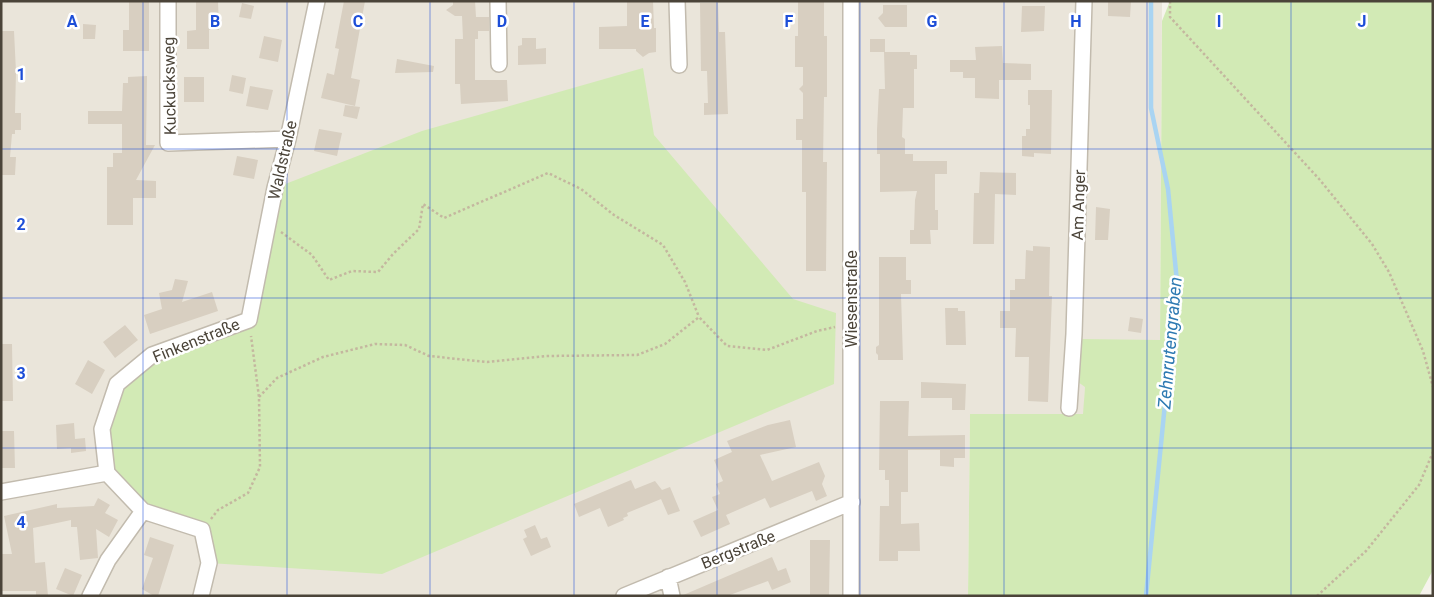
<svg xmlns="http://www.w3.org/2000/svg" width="1434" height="597" font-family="Roboto,sans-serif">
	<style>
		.residential { fill: #eae5da }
		.green { fill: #d2eab5 }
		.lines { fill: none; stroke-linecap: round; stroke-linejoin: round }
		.stream { stroke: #a9d4f2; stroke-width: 4.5 }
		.building { fill: #d8cfc1 }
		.minor-casing { stroke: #c2bbae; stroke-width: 18 }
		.path { stroke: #c4b79f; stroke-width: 2.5; stroke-dasharray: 2.5 2.5; stroke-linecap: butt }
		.minor { stroke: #fff; stroke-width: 15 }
		.grid { fill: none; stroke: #1d4ed8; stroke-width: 1; stroke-opacity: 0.55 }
		.labels { text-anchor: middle; stroke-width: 5; stroke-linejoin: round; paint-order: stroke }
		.street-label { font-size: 16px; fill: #4b4439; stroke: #fff }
		.water-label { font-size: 18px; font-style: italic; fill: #2e7ab2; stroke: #fff }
		.grid-label { font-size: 16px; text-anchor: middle; font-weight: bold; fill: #1d4ed8; stroke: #fff; stroke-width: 5; stroke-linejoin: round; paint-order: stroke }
	</style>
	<rect width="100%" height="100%" fill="#f6f3ec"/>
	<path class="residential" d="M1,1h1161l-2,339 -75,47 -1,27h-114l-2,182h-967z"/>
	<path class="green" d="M1170,1h263v569l-14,26h-451l2,-182h113l2,-27 -7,-5 2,-43 80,1 2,-319z
		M643,68l11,67 139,164 43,14 -2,71 -452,190 -173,-11 -7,-33 -59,-19 -36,-38 -5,-44 15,-45 35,-29 97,-36 26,-131 147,-57z"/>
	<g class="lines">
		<path class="stream" d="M1146,596l31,-314 -9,-93 -17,-81v-107"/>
	</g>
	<path class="building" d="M129,1h20v50h-26v-21h6z
		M196,1h22l1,29h-10v19h-22v-18l9,-1z
		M344,1h21l-14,77 9,2 -5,26 -34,-8 6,-25 7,2 5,-26 -4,-1z
		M453,1h22l1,16h13v14h-11v8h-3v41h32l1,21 -47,3 -1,-20h-5v-45h8l-1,-23h-7l-9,-6 7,-5z
		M627,1h26l1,27h2v24l-7,1 -6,4 -7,-6v-2h-37v-22l28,-1z
		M798,1h26v35h3v61h-3l-1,65h4l-1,109h-20v-79h-4v-52h-6v-21h7v-26l-4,-4 4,-4v-18h-8v-31h3z
		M1108,1h23l-1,16 -22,-1z
		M242,3l12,3 -3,13 -12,-2z
		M700,3h18l1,29h6l3,82 -24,1v-12h4l-1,-32h-6z
		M883,5h24v22h-22l-7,-9 5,-5z
		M1022,6h23l-1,25 -23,1z
		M83,24l13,1 -1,14h-12z
		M1,31h13l2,41 -1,41h6v17h-6v4h-3l-2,23h6l-1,18h-14z
		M264,36l18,4 -4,22 -19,-4z
		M522,38h14v11l10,-1v16l-28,1v-19l4,-1z
		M870,39h15v13h25v3h7v14h-3v39h-11l-1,29 3,2v15h8v7h34v13h-12v36h3v20h-8l1,14h-21v-14h4l1,-30 2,-9 -37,1v-38h-3v-24l2,-41h6l-1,-37h-14z
		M1002,46l1,17 28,1v16h-32v19l-24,-1v-20h-12v-6h-13v-12h26l-1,-13z
		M397,59l37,7 -1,6 -38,1z
		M232,75l14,3 -3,16 -14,-3z
		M147,76l-1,69h9l-19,35 20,1v17h-23v27h-26v-58h6v-14h9v-29h-34v-13h34l1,-28h5v-6z
		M184,77h20v25h-20z
		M250,86l23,4 -5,20 -22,-4z
		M1028,90h24l-1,64 -17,-1v4l-12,-1v-20h4v-7h4v-24h-2z
		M345,105l15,2 -3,12 -14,-3z
		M319,129l23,4 -5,23 -23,-5z
		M237,156l21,4 -4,19 -21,-4z
		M980,172l36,1v22l-21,-1 -1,50h-21l1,-51h5z
		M1096,207l14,2 -2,31h-13z
		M1033,246l17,1 -1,49h3l-4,106 -20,-1 1,-44h-14l1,-29h-16v-17h10v-21h5v-11h10l1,-29 7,1z
		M879,257h27v23h5v14h-10l2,66h-25v-5l-2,-2v-6l3,-2z
		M175,279l13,2 -6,21 30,-10 6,19 -68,23 -6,-19 18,-6 -3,-16 13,-3z
		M945,308h13v3h7l1,34h-20z
		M1130,317l13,2 -2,14 -13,-2z
		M125,325l13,15 -23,18 -12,-16z
		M1,344h11l1,57h-12z
		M88,360l17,10 -13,24 -17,-10z
		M921,382l45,2 -1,26h-13v-12h-31z
		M880,401h29l-1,35 57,-1v23h-11v9l-14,-1v-16h-32v42h-7v32l18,-1 1,28h-22v10h-19l1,-55h9v-26h-4v-10h-6z
		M790,420l6,27 -36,8 12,26 47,-19 6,14 -3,8 5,12 -11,5 -4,-10 -42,17 -5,-10 -39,17 4,9 -29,13 -8,-16 25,-11 -6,-13 8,-3 -4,-10 7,-3 -9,-21 18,-8 -5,-11 41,-16z
		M74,423l1,16 10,-1 1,13 -15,2v-5l-14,1 -1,-24z
		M1,431h13l1,37h-14z
		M631,480l4,9 20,-8 7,9 8,-3 10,24 -12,4 -7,-16 -34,14 1,3 -5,2 1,2 -16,7 -8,-19 -21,9 -5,-13z
		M98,498l12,7 -5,8 13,7 -9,17 -13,-8 2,29 -18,2 -3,-33h-6v-7l-38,8 2,35 10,-1 3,34h-12v-5h-35v-37h11l-8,-38 53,-12v4l37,-2z
		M535,525l6,14 6,-2 4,10 -20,9 -8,-17 4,-2 -3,-7z
		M150,537l24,8 -16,51h-4l-12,-7 11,-31 -9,-3z
		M810,540h20l-1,56h-19z
		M772,557l6,14 8,-3 5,14 -19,8 -4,-9 -41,15h-46z
		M65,568l17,7 -9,21 -17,-7z"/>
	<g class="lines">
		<g class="minor-casing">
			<path id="minor" d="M168,1v142l120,-4
				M498,1l1,63
				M677,1l2,64
				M851,1v595
				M1069,408l5,-74 10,-333
				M1,492l106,-19
				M668,577l4,19
				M90,596l18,-36 35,-49
				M201,596l8,-33 -7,-33 -59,-19 -36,-38 -5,-44 15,-45 35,-29 97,-35 26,-132 13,-49 29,-138
				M624,596l228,-94"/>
		</g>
		<path class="path" d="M1170,1v16l150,163 52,64 17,28 34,79 10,36
			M281,232l31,23 17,25 23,-9 26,1 15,-18 26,-25 4,-25 21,14 104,-45 33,16 33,26 49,30 22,37 14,35
			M259,397l18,-19 46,-21 52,-13 30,1 24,11 58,6 59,-6 91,-1 28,-11 34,-27 28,29 40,4 50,-19 18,-4
			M211,519l7,-9 30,-17 12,-26 -1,-70 -8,-61
			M1317,596l49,-45 53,-66 14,-33"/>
		<use href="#minor" class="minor"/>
	</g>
	<path class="grid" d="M143,1v595M287,1v595M430,1v595M574,1v595M717,1v595M860,1v595M1004,1v595M1147,1v595M1291,1v595M1,149h1432M1,298h1432M1,448h1432"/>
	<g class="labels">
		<g class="street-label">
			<text transform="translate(169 86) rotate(-91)" y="6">Kuckucksweg</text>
			<text transform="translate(282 160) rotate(-77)" y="6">Waldstraße</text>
			<text transform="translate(1078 205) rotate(-88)" y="6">Am Anger</text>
			<text transform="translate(851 299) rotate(-90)" y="6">Wiesenstraße</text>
			<text transform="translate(196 340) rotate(-22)" y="6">Finkenstraße</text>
			<text transform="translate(738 549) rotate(-22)" y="6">Bergstraße</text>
		</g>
		<g class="water-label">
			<text transform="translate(1170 343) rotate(-85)" y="6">Zehnrutengraben</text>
		</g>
	</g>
	<g class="grid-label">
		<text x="72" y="27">A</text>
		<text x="215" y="27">B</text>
		<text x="358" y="27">C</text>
		<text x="502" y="27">D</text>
		<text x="645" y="27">E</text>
		<text x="789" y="27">F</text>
		<text x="932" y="27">G</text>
		<text x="1076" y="27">H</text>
		<text x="1219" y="27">I</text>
		<text x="1362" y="27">J</text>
		<text x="21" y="80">1</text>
		<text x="21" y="230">2</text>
		<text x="21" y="379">3</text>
		<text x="21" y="528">4</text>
	</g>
	<rect width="1434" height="597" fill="none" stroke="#4b4439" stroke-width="5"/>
</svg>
